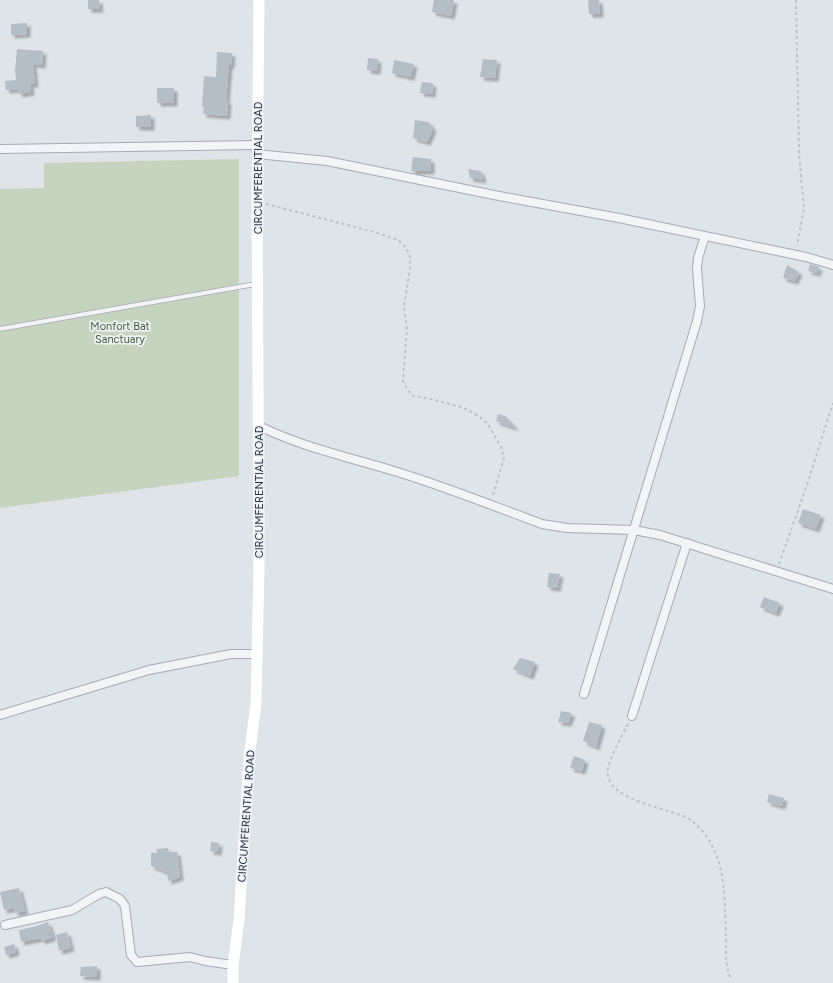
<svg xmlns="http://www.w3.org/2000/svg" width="833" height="983" font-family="Figtree,sans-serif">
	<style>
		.green { fill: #c6d4bf }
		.building { fill: #b5bdc6; filter: url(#shadow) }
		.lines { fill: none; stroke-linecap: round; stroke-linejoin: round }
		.lane-casing { stroke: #a4abb3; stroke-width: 5.5 }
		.street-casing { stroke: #a4abb3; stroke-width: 10 }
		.path { stroke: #bdc2c8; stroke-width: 2; stroke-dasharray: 3 3; stroke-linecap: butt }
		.lane { stroke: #f2f4f7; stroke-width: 4 }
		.street { stroke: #f2f4f7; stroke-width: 8 }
		.secondary { stroke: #fff; stroke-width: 11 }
		.labels { text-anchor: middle; stroke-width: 3.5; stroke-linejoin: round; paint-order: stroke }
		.street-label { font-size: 11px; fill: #263341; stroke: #eef2f7 }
		.park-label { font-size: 11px; fill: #3f5e33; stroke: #eef2f7 }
	</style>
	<defs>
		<filter id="shadow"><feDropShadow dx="3.5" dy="3.5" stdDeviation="1" flood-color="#0004"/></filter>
	</defs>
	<rect width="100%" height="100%" fill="#dfe4e9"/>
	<path class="green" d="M239,159v317l-239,32v-319l44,-1v-25z"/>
	<path class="building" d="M88,0h11l1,9h-12z
		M434,0h20l-3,16 -19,-4z
		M588,0h11l1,14h-11z
		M27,23v11l-16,1v-11z
		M17,49l26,2 -1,14 -9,-1 2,20h-5l1,8 -12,2 -1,-5 -12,1 -1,-9 11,-1 -1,-9z
		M217,52l15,1 -1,12h-2l-3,36h2l-1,15 -24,-2 1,-7h-2l2,-31 12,1z
		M368,58l10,1 -1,12 -10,-1z
		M483,59l14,1 -2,18 -15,-1z
		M394,60l20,4 -3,13 -19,-4z
		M422,82l11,1 -1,11 -12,-1z
		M157,88h17v15h-17z
		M151,115v12h-15v-11z
		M415,120l14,2 4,7 -6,13 -14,-4z
		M413,157l18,2v12h-20z
		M468,169l13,2 2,9 -13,-2z
		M810,264l9,3 -2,6 -9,-2z
		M787,265l12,7 -4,9 -12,-3z
		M498,414l7,2 11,12 -20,-7z
		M803,509l18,6 -5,14 -18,-6z
		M549,573l11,1 -3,14 -10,-1z
		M764,597l16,6 -4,10 -16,-6z
		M520,658l15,4 -5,14 -17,-7z
		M561,711l11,2 -4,10 -10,-1z
		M589,722l13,3 -6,22 -13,-6z
		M574,756l11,4 -3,11 -12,-3z
		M769,794l15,4 -2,8 -15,-4z
		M211,842l8,1 -1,9 -8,-1z
		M168,848l1,4h8l3,25 -12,4 -1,-9 -16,-6v-13h6l-1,-4z
		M19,888l6,23 -10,2 -1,-5 -10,2 -4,-18z
		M48,922l5,15 -11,4 -1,-3 -20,4 -2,-12 18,-4z
		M67,932l4,16 -12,3 -3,-16z
		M14,944l2,8 -10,3 -2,-8z
		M97,966v11l-17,-1 1,-9z"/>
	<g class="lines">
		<g class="lane-casing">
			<path id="lane" d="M0,329l256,-45"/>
		</g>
		<g class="street-casing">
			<path id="street" d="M0,149l258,-4
				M257,154l70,7 172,35 120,22 187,39 27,8
				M259,426c43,21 89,31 135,45 50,15 99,35 148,53l25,4 67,2 26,5 173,54
				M584,694l113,-373 3,-15 -3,-37 1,-11 7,-22
				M0,715l149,-45 82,-16h26
				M632,716l55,-173
				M5,925l67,-15 27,-16 7,-2 14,7 5,7 6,49 6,7 53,-5 15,4 28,4"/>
		</g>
		<path class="path" d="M796,0l3,153 5,55 -7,38
			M266,204l108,28 24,8 8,7 4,10v11l-6,39 3,22 -4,52 4,8 6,7 18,3 33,9 13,7 11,9 13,23 3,11 -12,40
			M779,564l28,-79 26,-82
			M628,724c-6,12 -17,31 -20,44 -6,33 60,39 81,51 14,9 24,25 29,41 8,23 7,55 8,79 0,17 -1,25 5,41"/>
		<use href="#lane" class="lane"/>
		<use href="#street" class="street"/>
		<path class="secondary" d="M233,983v-18l6,-45 10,-162 7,-54 3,-138 -2,-364 2,-202"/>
	</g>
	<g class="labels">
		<g class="street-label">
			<text transform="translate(258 168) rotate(-90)" y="4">CIRCUMFERENTIAL ROAD</text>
			<text transform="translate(259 492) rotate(-90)" y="4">CIRCUMFERENTIAL ROAD</text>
			<text transform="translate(246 816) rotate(-86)" y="4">CIRCUMFERENTIAL ROAD</text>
		</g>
		<g class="park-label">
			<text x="120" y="330">Monfort Bat<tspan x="120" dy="13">Sanctuary</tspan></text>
		</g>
	</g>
</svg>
